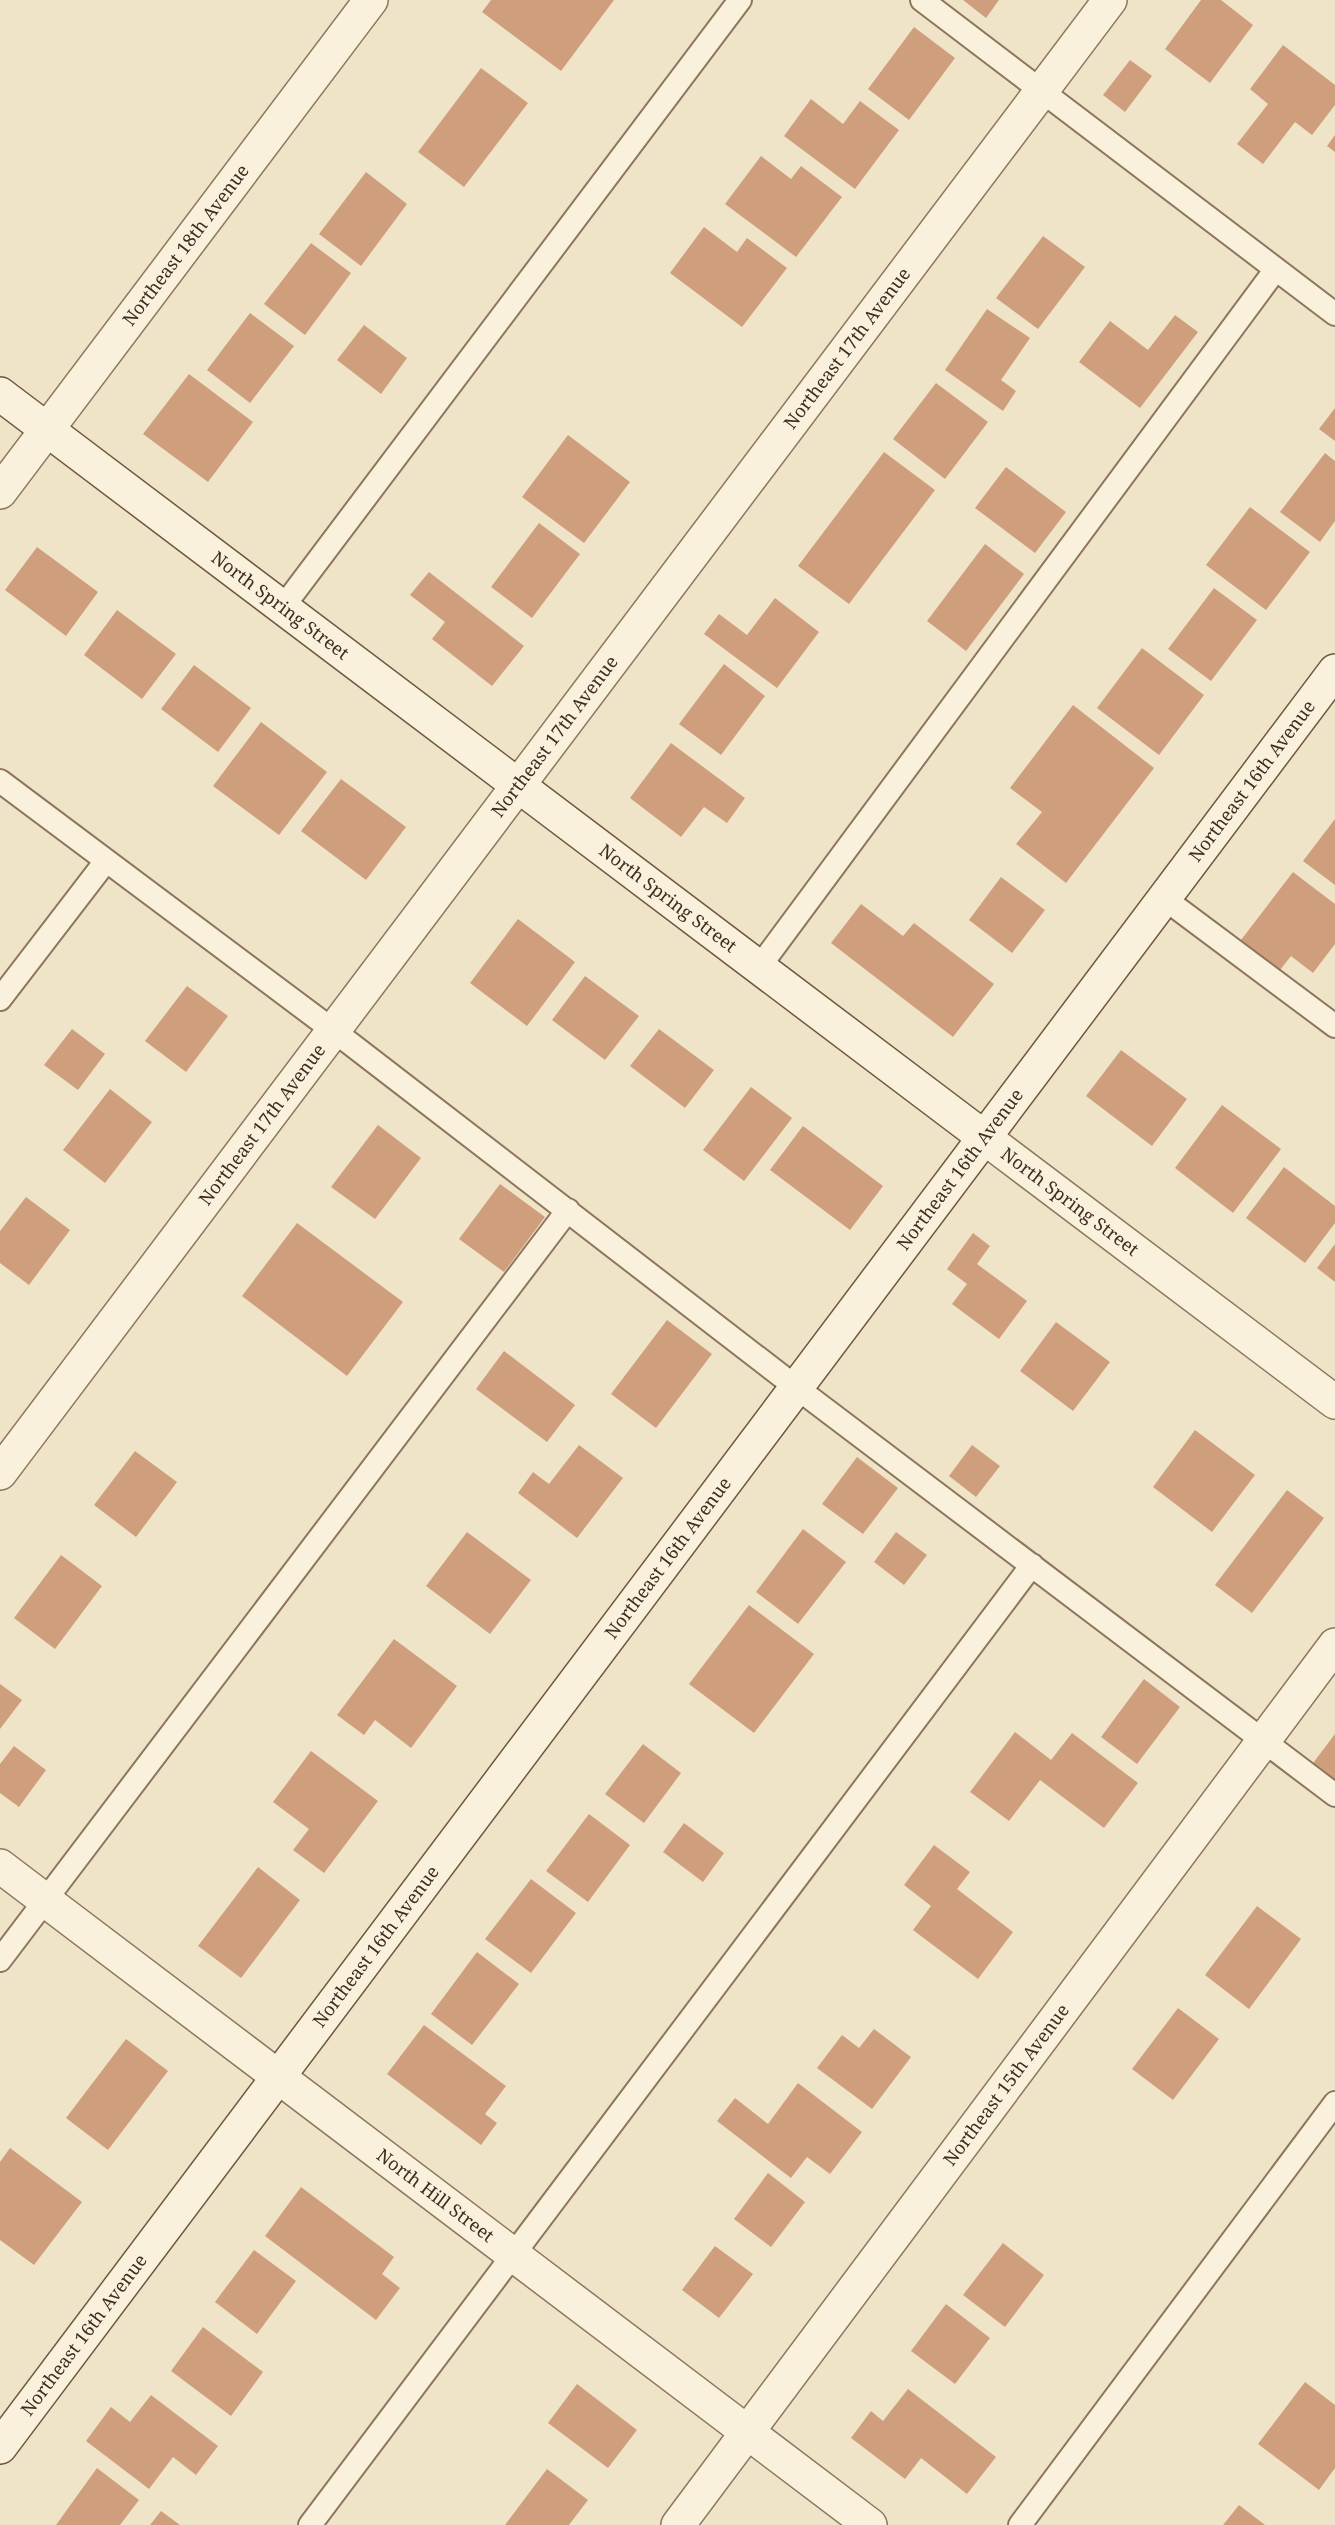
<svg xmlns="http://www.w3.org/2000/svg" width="1335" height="2525" font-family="'Noto Serif',serif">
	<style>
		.building { fill: #cf9f7d }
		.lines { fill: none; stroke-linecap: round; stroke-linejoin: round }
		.lane-casing { stroke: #8d765c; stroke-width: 26 }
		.street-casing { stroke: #8d765c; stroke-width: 36 }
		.secondary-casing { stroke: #6f573f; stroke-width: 36 }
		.lane { stroke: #faf1dc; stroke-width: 22 }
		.street { stroke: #faf1dc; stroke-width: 33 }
		.secondary { stroke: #faf1dc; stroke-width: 33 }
		.labels { text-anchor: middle; stroke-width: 6; stroke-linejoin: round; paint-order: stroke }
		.street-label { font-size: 18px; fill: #3d2e20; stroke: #f7eed8 }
	</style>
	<rect width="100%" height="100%" fill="#f0e4c8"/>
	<path class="building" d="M491,0h123l-53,71 -79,-59z
		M963,0h36l-13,18z
		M1201,0h20l32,25 -43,58 -45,-34z
		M914,27l41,31 -46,62 -41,-31z
		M1283,45l52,40v20l-23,30 -17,-13 -32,42 -26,-20 31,-40 -18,-15z
		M1130,60l22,16 -27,36 -22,-17z
		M481,68l47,35 -64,84 -46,-35z
		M811,99l32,25 17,-23 39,29 -44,59 -71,-53z
		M1335,135v17l-8,-6z
		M761,156l30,23 10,-13 41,31 -46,60 -71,-53z
		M366,172l41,32 -46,62 -42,-32z
		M704,227l33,25 10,-14 40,30 -45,59 -72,-54z
		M1043,236l42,31 -47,62 -42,-31z
		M311,243l40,30 -46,62 -41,-31z
		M987,309l43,29 -29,42 15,11 -13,20 -58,-41z
		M250,313l44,33 -44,57 -43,-33z
		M1175,315l23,17 -58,76 -61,-46 31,-41 38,29z
		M364,325l43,33 -26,36 -44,-34z
		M189,374l64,48 -45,60 -65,-48z
		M936,383l52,39 -43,57 -52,-40z
		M1335,408v33l-16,-12z
		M568,435l62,47 -46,61 -62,-46z
		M884,452l51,38 -86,114 -51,-38z
		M1325,453l10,8v60l-15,21 -40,-30z
		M1006,467l60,45 -31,41 -60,-45z
		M1250,507l60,45 -44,58 -60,-45z
		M539,523l41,31 -48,64 -41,-31z
		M985,544l39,30 -58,77 -39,-30z
		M37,547l61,45 -32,44 -61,-46z
		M429,572l95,74 -32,40 -60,-47 13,-17 -35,-27z
		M1214,588l43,32 -46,61 -43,-32z
		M775,598l44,34 -42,56 -73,-54 15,-20 28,21z
		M117,610l59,44 -34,45 -58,-44z
		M1142,648l62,47 -45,60 -62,-47z
		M724,664l41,32 -44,59 -42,-31z
		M194,665l57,43 -33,44 -57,-43z
		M1073,705l81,63 -88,115 -50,-39 26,-32 -32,-24z
		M261,722l66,50 -48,63 -66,-49z
		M671,743l74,55 -18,25 -23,-16 -23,30 -51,-39z
		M341,779l65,48 -40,53 -65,-49z
		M1335,819v66l-32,-24z
		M1293,872l42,32v40l-22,29 -22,-17 -11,14 -39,-30z
		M1001,877l44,33 -33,43 -43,-33z
		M861,904l42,32 11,-13 80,61 -41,53 -122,-94z
		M518,919l57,43 -48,64 -57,-43z
		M585,976l54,40 -34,44 -53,-40z
		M187,986l41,30 -42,56 -41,-31z
		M72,1029l33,25 -27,36 -34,-25z
		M659,1029l55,41 -29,38 -55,-42z
		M1121,1050l66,49 -35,47 -66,-50z
		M751,1087l41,31 -48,63 -41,-31z
		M110,1089l42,33 -47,61 -42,-33z
		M1222,1105l59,44 -48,64 -58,-45z
		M378,1125l43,33 -46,61 -44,-32z
		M803,1126l80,60 -33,44 -80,-60z
		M1284,1167l51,39v17l-30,40 -59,-45z
		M500,1184l45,33 -41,55 -45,-33z
		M26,1197l44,33 -41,55 -29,-22v-32z
		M297,1223l106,79 -56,74 -105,-80z
		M973,1233l17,13 -13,18 50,37 -28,38 -47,-35 15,-20 -20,-15z
		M1335,1244v38l-18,-14z
		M667,1320l45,34 -56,74 -45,-34z
		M1056,1322l54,40 -37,49 -53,-40z
		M504,1351l71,54 -28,37 -71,-53z
		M1195,1430l60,45 -43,57 -59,-45z
		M579,1445l44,33 -46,60 -59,-45 15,-21 16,12z
		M972,1445l28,21 -24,31 -27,-21z
		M135,1451l42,31 -41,55 -42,-32z
		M857,1457l41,31 -35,46 -41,-30z
		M1287,1490l37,28 -72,95 -37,-28z
		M803,1529l43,33 -48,62 -42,-32z
		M467,1532l64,48 -41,54 -64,-48z
		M896,1532l31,23 -23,30 -30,-23z
		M61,1555l41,31 -47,63 -41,-31z
		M749,1605l65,49 -60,79 -65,-49z
		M394,1639l63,47 -46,62 -36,-28 -11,15 -27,-20z
		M1144,1679l36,28 -43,57 -36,-27z
		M0,1684l22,16 -22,29z
		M1015,1732l36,28 21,-27 66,50 -34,45 -64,-48 -31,41 -39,-29z
		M1335,1734v52l-25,-19z
		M643,1744l38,29 -37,50 -39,-29z
		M14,1746l32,24 -27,37 -19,-14v-29z
		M311,1751l67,50 -54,72 -31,-23 16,-21 -36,-27z
		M589,1814l41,31 -42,57 -42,-31z
		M684,1823l40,30 -21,29 -40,-30z
		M934,1845l36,27 -13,17 56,43 -35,47 -65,-49 18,-24 -27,-21z
		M258,1867l42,33 -59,78 -43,-32z
		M531,1879l45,34 -45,60 -46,-34z
		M1257,1906l44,33 -52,70 -44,-34z
		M477,1952l42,32 -47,61 -41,-31z
		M1178,2008l41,31 -46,61 -41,-31z
		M424,2025l82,61 -21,28 12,9 -16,22 -94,-71z
		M874,2029l37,28 -39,52 -55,-41 25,-33 17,13z
		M126,2039l42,32 -60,79 -42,-32z
		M798,2083l64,49 -32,42 -23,-17 -16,21 -74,-57 18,-23 33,26z
		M10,2148l72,54 -48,63 -34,-25v-78z
		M768,2173l37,29 -34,45 -37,-28z
		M301,2187l93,70 -12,17 18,14 -24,32 -111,-84z
		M1003,2243l41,32 -39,52 -42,-32z
		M715,2246l38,28 -34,44 -37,-28z
		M254,2250l42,31 -39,53 -42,-32z
		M946,2304l44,34 -35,46 -44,-33z
		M203,2327l60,45 -32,44 -60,-45z
		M1305,2382l30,23v63l-16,22 -61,-46z
		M577,2384l60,46 -29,38 -60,-45z
		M908,2389l88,68 -29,37 -46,-36 -16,21 -54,-41 20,-27 12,10z
		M151,2395l67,51 -22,29 -23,-18 -24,32 -63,-48 25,-34 19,15z
		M97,2468l42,32 -19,25h-64z
		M547,2469l41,31 -19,25h-64z
		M1239,2505l26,20h-42z
		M161,2511l19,14h-30z"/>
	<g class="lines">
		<g class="lane-casing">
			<path id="lane" d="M922,0l413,314
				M283,607l457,-607
				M0,781l334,250 463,357 538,407
				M1165,899l170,127
				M760,966l516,-697
				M0,999l106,-138
				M0,1960l568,-750
				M310,2525l722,-960
				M1020,2525l315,-422"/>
		</g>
		<g class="street-casing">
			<g id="street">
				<path id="s1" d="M0,492l371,-492"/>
				<path id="s2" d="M985,1138l350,264"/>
				<path id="s3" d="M0,1473l1110,-1473"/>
				<path id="s4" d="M0,1866l870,659"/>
				<path id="s5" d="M678,2525l657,-880"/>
			</g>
		</g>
		<g class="secondary-casing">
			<g id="secondary">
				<path id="s6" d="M0,394l985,744"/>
				<path id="s7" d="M0,2447l1335,-1776"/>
			</g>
		</g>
		<use href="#lane" class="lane"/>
		<use href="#street" class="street"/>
		<use href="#secondary" class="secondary"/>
	</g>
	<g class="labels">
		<g class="street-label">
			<text dy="6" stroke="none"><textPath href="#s1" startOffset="309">Northeast 18th Avenue</textPath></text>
			<text dy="6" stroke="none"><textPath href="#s3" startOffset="1408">Northeast 17th Avenue</textPath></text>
			<text dy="6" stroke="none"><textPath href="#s6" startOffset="351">North Spring Street</textPath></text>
			<text dy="6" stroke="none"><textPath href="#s3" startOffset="922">Northeast 17th Avenue</textPath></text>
			<text dy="6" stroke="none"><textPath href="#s7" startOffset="2084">Northeast 16th Avenue</textPath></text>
			<text dy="6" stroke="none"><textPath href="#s6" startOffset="837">North Spring Street</textPath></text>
			<text dy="6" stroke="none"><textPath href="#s3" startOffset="436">Northeast 17th Avenue</textPath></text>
			<text dy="6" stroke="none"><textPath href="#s7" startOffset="1598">Northeast 16th Avenue</textPath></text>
			<text dy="6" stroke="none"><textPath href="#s2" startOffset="106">North Spring Street</textPath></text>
			<text dy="6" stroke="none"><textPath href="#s7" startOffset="1112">Northeast 16th Avenue</textPath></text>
			<text dy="6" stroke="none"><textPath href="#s7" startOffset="626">Northeast 16th Avenue</textPath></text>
			<text dy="6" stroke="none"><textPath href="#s5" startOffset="549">Northeast 15th Avenue</textPath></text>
			<text dy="6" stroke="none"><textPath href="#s4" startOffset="546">North Hill Street</textPath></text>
			<text dy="6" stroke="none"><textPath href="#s7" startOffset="140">Northeast 16th Avenue</textPath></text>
		</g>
	</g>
</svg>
